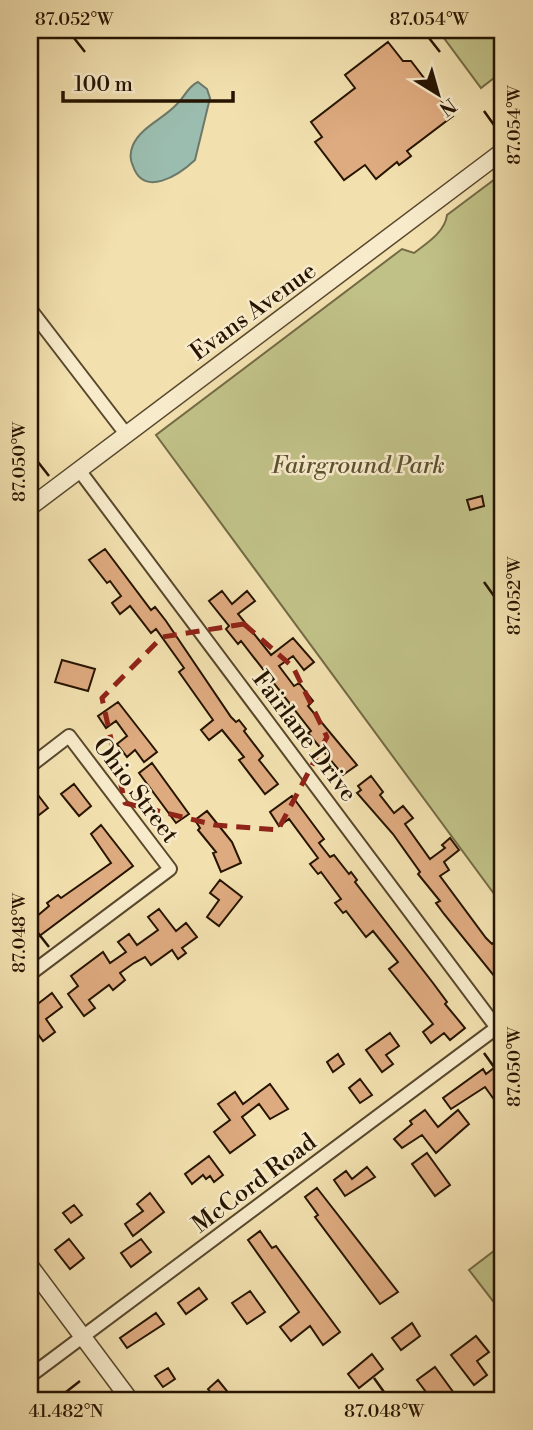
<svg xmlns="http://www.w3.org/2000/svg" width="533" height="1430" font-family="'Libre Bodoni',serif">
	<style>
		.green { fill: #c0c187; stroke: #736a44; stroke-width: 2 }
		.water { fill: #9bbdaf; stroke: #6c7969; stroke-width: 2 }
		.building { fill: #deaa7f; stroke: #261401; stroke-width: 2 }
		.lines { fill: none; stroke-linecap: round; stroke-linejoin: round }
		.minor-casing { stroke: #59472c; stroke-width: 16 }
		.tertiary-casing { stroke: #59472c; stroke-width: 19 }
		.minor { stroke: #f7ebcb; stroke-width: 12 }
		.tertiary { stroke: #f7ebcb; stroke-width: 16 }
		.marked { fill: none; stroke: #8f2418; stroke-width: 5; stroke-dasharray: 14 9; stroke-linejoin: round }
		.ticks { fill: none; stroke: #261401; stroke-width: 2.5 }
		.labels { text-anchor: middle; stroke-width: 5; stroke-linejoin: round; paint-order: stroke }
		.street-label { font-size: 24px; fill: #261401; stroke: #f7ebcb }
		.park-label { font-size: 24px; font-style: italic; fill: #5c5130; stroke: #f7ebcb }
		.neatline { fill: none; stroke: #261401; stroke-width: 2.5 }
		.ticks-label { font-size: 18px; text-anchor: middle; fill: #261401 }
	</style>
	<rect width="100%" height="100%" fill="#f2e0af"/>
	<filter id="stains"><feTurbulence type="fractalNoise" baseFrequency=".00286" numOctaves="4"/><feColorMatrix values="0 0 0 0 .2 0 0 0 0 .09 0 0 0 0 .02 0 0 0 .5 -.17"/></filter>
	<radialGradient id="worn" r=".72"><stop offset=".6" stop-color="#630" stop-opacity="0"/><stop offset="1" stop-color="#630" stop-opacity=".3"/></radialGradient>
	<path class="green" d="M438,30h65v41l-22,17z
		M503,173v733l-347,-471 246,-186 12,4c13,-10 31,-21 33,-38z
		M503,1244v70l-34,-44z"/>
	<path class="water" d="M198,82l9,7 3,9 -15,62c-16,15 -51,38 -62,6 -3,-6 -3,-14 0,-21 8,-18 30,-26 43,-40 9,-8 11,-18 22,-23z"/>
	<path class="building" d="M388,42l15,19h8l42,55 -46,35 4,5 -12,9 -2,-3 -21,17 -11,-14 -21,15 -29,-38 7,-5 -11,-15 44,-34 -10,-13z
		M482,496l2,10 -14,4 -3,-10z
		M105,549l46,61 4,-3 11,14 65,96 5,5 3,-2 7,9 -2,2 19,25 -4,4 19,24 -13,10 -26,-34 5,-3 -22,-27 -13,10 -8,-10 12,-10 -34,-48 5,-4 -28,-39 -5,4 -21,-27 -10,8 -8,-11 9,-7 -11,-15 -3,2 -18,-23z
		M222,591l10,13 15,-13 8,10 -17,13 33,41 22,-17 21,24 -10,8 -11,-14 -14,10 15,20 5,-3 14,18 -5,5 49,59 -14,10 -35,-42 3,-2 -70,-90 -3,3 -12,-15 3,-3 -20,-25z
		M62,660l33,9 -7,22 -33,-9z
		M118,702l39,50 -13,10 -9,-12 -8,7 -10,-13 10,-8 -11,-15 -10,7 -8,-12z
		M152,763l37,51 -13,9 -37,-50z
		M371,776l12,16 -3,3 14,18 9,-7 10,12 -8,6 25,35 15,-11 -3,-3 8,-7 9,12 -15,12 5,8 -9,6 46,62 6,6 6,-5 5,7v41l-59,-73 -8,-11 4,-2 -22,-27 2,-2 -27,-38 -36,-41 4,-3 -3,-4z
		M74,784l17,22 -12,10 -18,-22z
		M38,795l10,13 -18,14v-20z
		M292,796l32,43 -5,4 11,14 4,-2 15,19 2,-2 6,8 -2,2 78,101 14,19 -2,2 20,24 -15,12 -6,-7 -13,10 -8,-11 10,-8 -44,-55 9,-7 -25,-31 -7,6 -20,-26 -3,2 -8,-10 6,-4 -20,-27 -3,2 -8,-10 8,-6 -29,-39 -10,7 -9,-14z
		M207,811l25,31 9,21 -20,9 -8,-19 3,-1 -18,-22 2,-2 -5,-8z
		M101,825l32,41 -103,77v-21l19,-16 -2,-3 11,-8 3,3 50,-35 -20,-29z
		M220,880l22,17 -23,29 -12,-9 12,-17 -9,-7z
		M159,909l17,22 10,-8 11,14 -15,11 4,5 -8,6 -6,-9 -21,15 -6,-8 -11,6 -14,10 5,7 -12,10 -4,-5 -20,15 6,8 -11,8 -16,-22 10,-8 -7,-10 32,-24 7,11 16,-11 -8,-10 11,-8 8,11 21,-15 -10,-13z
		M52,993l10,14 -16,12 9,13 -12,9 -13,-18v-13z
		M390,1033l9,13 -13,9 7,9 -11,8 -16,-22z
		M338,1054l6,10 -11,8 -6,-10z
		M503,1061v13l-6,5 6,9v24l-18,-25 -34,22 -8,-11 40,-29 3,5z
		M360,1079l12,16 -12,8 -11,-15z
		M270,1084l18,25 -18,10 -11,-15 -17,13 13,18 -25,18 -16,-21 16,-12 -12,-16 17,-12 8,12z
		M425,1110l13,17 20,-17 11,14 -33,29 -14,-18 -20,13 -8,-9 18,-15 -2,-3z
		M427,1153l23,32 -15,11 -23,-32z
		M209,1156l14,19 -9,7 -4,-6 -4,3 -3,-4 -11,9 -7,-10z
		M367,1167l8,10 -30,19 -11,-16 12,-9 6,8z
		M317,1188l81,104 -18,12 -65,-87 3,-2 -13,-18z
		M150,1193l14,19 -31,24 -8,-12 18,-13 -6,-7z
		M74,1205l8,10 -11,8 -8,-10z
		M260,1231l12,17 4,-2 64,86 -17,13 -13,-19 -19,15 -11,-14 19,-15 -51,-72z
		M69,1239l15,19 -14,11 -15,-19z
		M141,1239l10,13 -20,15 -10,-14z
		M199,1288l8,11 -21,15 -8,-11z
		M250,1291l15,21 -18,12 -15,-21z
		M156,1313l8,11 -37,24 -7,-10z
		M412,1323l8,13 -19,14 -9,-12z
		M476,1336l13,16 -12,9 10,14 -13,10 -23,-30z
		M372,1354l11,15 -24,19 -11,-14z
		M435,1367l24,33h-27l-15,-20z
		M168,1368l7,11 -12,8 -8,-11z
		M218,1380l9,11 -11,8 -8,-10z"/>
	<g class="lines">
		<g class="minor-casing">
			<path id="minor" d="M30,309l96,125
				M79,470l418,558
				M30,766l39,-30 101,133 -140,105
				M30,1376l473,-353"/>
		</g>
		<g class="tertiary-casing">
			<path id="tertiary" d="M30,507l473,-356
				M30,1266l100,134"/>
		</g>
		<use href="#minor" class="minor"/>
		<use href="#tertiary" class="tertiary"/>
	</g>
	<path class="marked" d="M244,624l49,43 34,70 -49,93 -63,-5 -90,-22 -23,-105 60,-61z"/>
	<path class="ticks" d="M74,38l11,14M429,38l11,14M484,111l10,14M38,462l11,14M484,582l10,14M38,933l11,14M484,1053l10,14M374,1378l10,14M66,1392l14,-11"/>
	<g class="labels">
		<g class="street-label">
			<text transform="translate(253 311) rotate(-36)" y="8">Evans Avenue</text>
			<text transform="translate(305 736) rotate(53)" y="8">Fairlane Drive</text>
			<text transform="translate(136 790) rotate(53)" y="8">Ohio Street</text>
			<text transform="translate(254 1183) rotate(-37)" y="8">McCord Road</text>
		</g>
		<g class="park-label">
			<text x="358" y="473">Fairground Park</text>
		</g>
	</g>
	<rect width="533" height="1430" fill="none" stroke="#f2e0af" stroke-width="77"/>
	<g transform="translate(438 94) rotate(143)" stroke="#f7ebcb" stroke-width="5" paint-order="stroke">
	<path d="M0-5L12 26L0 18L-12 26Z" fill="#261401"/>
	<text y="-10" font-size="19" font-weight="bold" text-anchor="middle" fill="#261401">N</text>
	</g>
	<path d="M63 91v10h170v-10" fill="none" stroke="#261401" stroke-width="3.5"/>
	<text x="74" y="91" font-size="21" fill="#261401" stroke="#f7ebcb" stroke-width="5" paint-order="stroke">100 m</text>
	<rect x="38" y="38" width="456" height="1354" class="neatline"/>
	<g class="ticks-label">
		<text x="74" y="25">87.052°W</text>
		<text x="429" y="25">87.054°W</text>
		<text transform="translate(514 125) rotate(-90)" y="6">87.054°W</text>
		<text transform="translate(19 462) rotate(-90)" y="6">87.050°W</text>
		<text transform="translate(514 596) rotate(-90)" y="6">87.052°W</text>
		<text transform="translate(19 933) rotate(-90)" y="6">87.048°W</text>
		<text transform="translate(514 1067) rotate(-90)" y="6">87.050°W</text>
		<text x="66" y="1417">41.482°N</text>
		<text x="384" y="1417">87.048°W</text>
	</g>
	<rect width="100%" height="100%" filter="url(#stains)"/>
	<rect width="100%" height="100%" fill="url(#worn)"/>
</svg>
